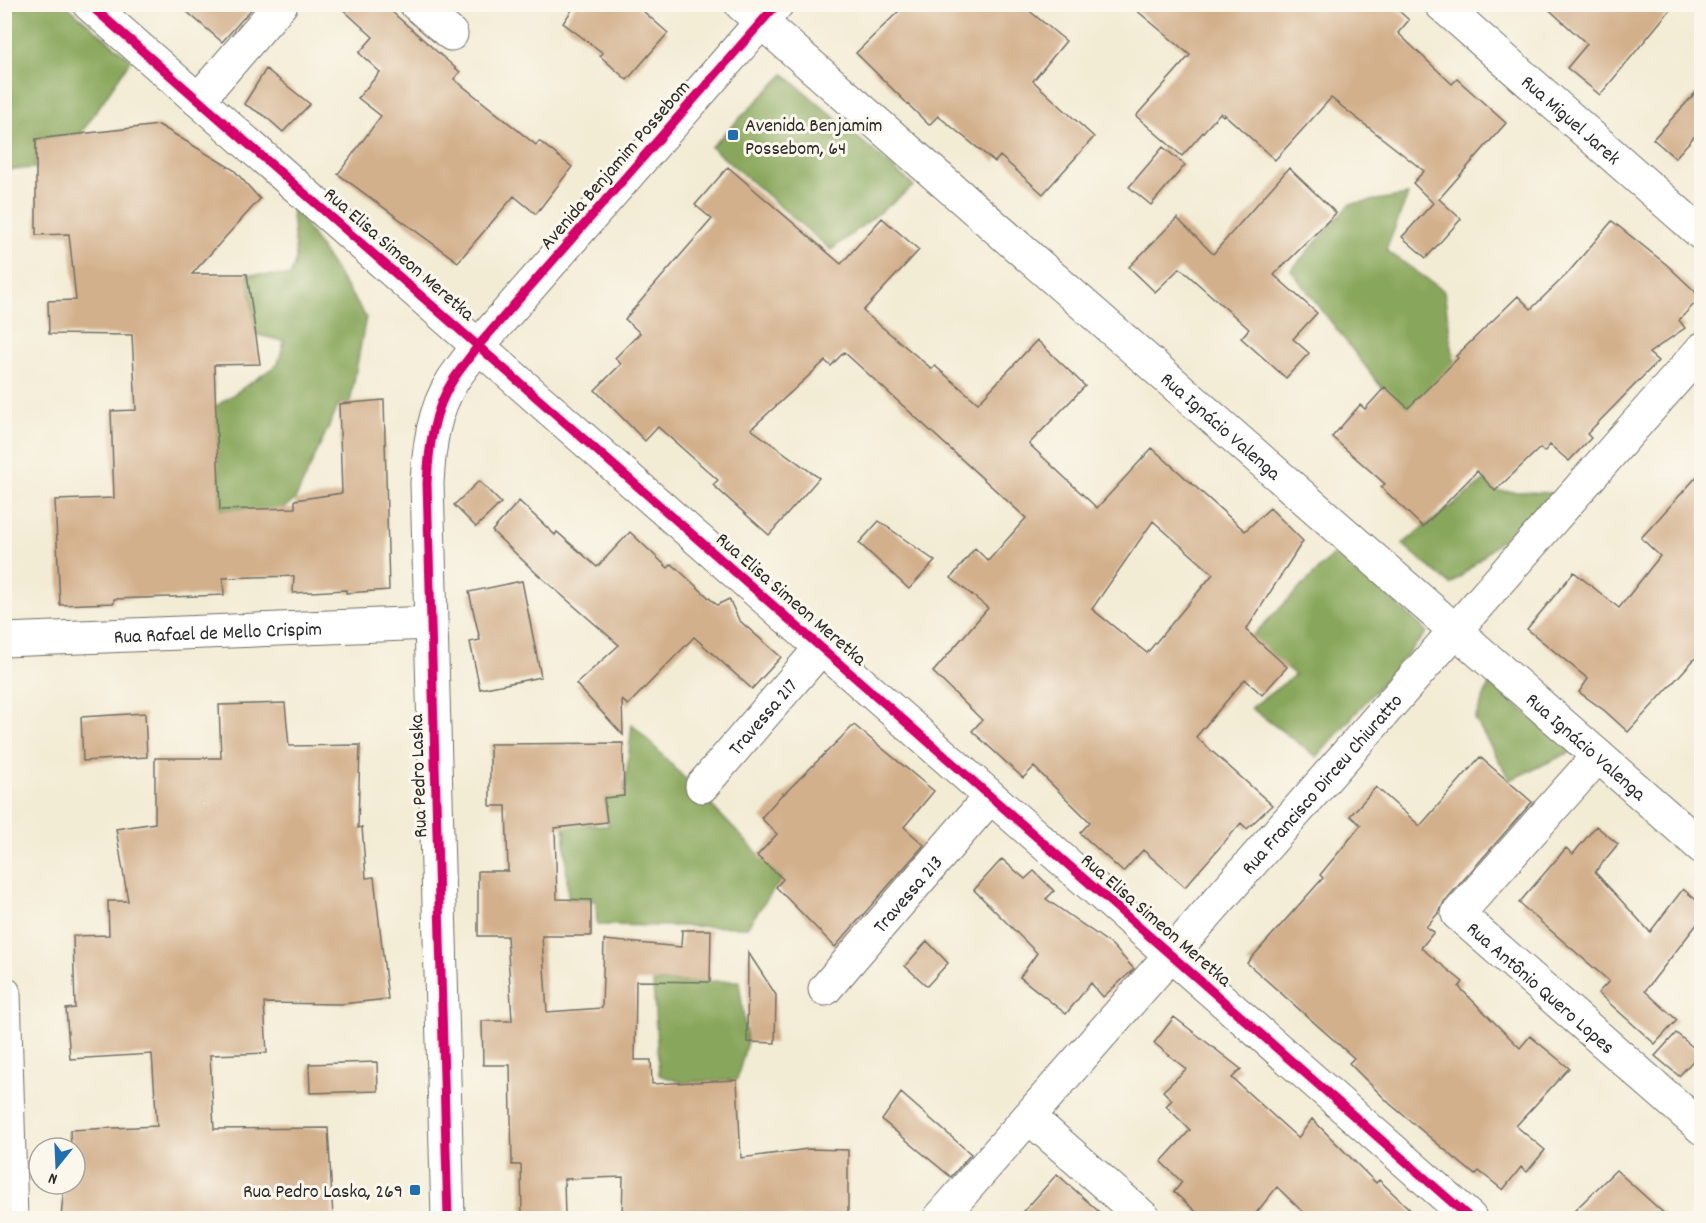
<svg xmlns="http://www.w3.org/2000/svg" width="1706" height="1223" font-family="Dekko,sans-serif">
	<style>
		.forest { fill: #89a75b; stroke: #5a6943; stroke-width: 1.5 }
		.building { fill: #d3b08c; fill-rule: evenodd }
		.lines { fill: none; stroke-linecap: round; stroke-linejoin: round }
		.minor-casing { stroke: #716f66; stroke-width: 35 }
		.minor { stroke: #fff; stroke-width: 33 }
		.cycleway-casing { stroke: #fbf7ec; stroke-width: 13 }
		.cycleway { stroke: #d6006c; stroke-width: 9 }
		.poi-dot { fill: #1f6fb2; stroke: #fbf7ec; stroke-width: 2 }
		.labels { text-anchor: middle; stroke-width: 6; stroke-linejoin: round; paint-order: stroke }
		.street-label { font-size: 20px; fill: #2b2b2b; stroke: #fbf7ec }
		.poi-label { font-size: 20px; fill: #2b2b2b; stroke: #fbf7ec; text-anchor: start }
	</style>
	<rect width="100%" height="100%" fill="#fbf7ec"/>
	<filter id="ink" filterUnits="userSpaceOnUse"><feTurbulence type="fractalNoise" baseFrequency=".0167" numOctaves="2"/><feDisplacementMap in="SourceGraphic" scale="12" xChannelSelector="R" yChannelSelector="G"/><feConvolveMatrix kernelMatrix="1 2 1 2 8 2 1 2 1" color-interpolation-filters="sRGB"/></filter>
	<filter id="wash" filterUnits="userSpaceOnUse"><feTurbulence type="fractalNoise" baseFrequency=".008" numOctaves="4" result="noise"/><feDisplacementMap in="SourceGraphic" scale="24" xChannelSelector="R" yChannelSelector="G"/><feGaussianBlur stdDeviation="1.35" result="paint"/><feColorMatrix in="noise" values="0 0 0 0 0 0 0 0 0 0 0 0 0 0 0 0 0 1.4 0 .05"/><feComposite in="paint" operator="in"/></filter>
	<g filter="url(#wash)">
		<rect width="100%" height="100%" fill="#f3ecd5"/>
		<path class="forest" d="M19,5h47l65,55 -51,75 -44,4v29l-32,2v-69l4,-18 -3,-19v-45z
			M784,74l130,112 -83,64 -120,-103z
			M1408,195l-22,55 58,41 14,101 -39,44 -128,-166 59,-66z
			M291,203l75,114 -16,86 -11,1 -44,96 -12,9 -63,1 -5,-103 63,-43 6,-23 -28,-6 -9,-61 43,2 6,-17z
			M1485,480l10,11 59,2 -103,92 -49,-41z
			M1339,549l88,83 -110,125 -66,-49 44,-33 -43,-39z
			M1489,684l86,66 -65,30 -35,-61z
			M632,724l150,154 -35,49 -150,-2 -1,-24 -28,-2 -4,-76 44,3 -4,-28 20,-3z
			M739,981l8,61 -10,38 -56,2 -22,-7 -6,-93z"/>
		<g id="blocks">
			<path class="building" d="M178,4h78l-34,38z
				M337,4h46l77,68 -6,7 82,66 3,-4 33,26 -36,47 -22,-18 -56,66 -120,-88 43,-58 -23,-18 22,-26 -21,-19 14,-16z
				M576,4h59l33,29 -41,47 -27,-24 3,-3 -40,-30z
				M906,4h115l45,37 -33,40 61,56 -51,57 -43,-38 -5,6 -57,-46 -9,9 -73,-72z
				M1129,4h262l18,16 -11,13 54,51 5,-5 49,44 -67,76 22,20 -35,39 -24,-21 31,-34 -20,-20 11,-12 -93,-73 -56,62 -51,-46 -1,2 -3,-3 -38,43 -46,-40 54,-61z
				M1543,4h132l-75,91 -33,-27 20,-24z
				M266,69l44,35 -27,28 -18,-16 -21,-12z
				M1701,87v42l-26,29 -22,-19z
				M159,125l75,45 26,29 -68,75h55l13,90 -46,1 6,145 75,-2v-8l47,-7 -3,-89 45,-4 5,190 -43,3v-3l-53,3 1,-17 -71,2 1,17 -110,4v4l-54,2 -5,-105 59,-2 -3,-87 25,-1 -4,-75 -83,-1 -1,-33 28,-1 -7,-66 -33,1v-96z
				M1163,147l22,18 -34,40 -22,-18z
				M728,167l113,97 41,-46 37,32 -56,61 69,58 3,-3 43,37 59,-63 48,46 -56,58 68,64 55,-60 93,83 25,-23 33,33 -57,89 41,37 -25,28 -17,-16 -49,58 76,68 -25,24 -6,-6 -56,64 -42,-37 -20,22 -43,-39 10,-11 -56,-55 -11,11 -51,-47 10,-11 -49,-48 55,-64 -37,-30 24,-30 13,13 38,-43 -182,-166 -13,14 -6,-5 -74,68 68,49 -50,57 -56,-50 5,-5 -60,-53 -13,14 -50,-51 26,-26 -6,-6 25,-25 -15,-14 87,-100 -17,-14zM1153,521l60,53 -66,79 -55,-44z
				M1289,168l47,45 -62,62 43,38 -24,26 16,14 -23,25 -45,-40 8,-9 -69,-61 -25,24 -26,-25 48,-49 36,36z
				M1612,221l55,44 34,32 -22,23 6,8 -36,25 9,8 -71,73 4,4 -22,23 -19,-16 -6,7 -4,-4 -45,43 -18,-20 -54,56 -42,-40 4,-3 -53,-47 28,-32 5,4 20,-22 23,21 50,-50 -2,-2 62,-60 13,13 36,-35z
				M1701,472v180l-73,80 -23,-21 -26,-19 9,-13 -61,-50 47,-57 45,36 41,-52 -19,-18z
				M479,481l22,22 -25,24 -22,-22z
				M519,501l36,34 2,-3 40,35 33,-35 38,36 4,-4 45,41 12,-6 10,21 42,37 -29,32 -58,-52 -66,68 -6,-5 1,35 -47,-51 43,-39 -84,-73 -43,-41z
				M879,521l56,40 -26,28 -50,-46z
				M522,581l19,96 -61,12 -10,-47 10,-2 -11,-48z
				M285,703l4,43 71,-1 -2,83 4,-1 4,51 8,-1 14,122 -47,5 -77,-1 3,50 -57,2 4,74 114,-1 5,90h-272l3,-33 9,1v-2h2v-36h-4l-1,-18 87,-4 -5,-72 -82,5 -4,-50 9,-1 -2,-72 36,-1 -1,-34h20l-12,-72 39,-6v-65h66l-2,-53z
				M145,713l2,44 -64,4 -2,-44z
				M854,725l80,66 -30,36 20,18 -89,102 -59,-60 7,-8 -26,-23 20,-22 -16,-16 22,-25 1,1z
				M623,743l1,53 -20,2 3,24 -52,6 2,71 34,1v36h-49l5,76 55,-4 2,-68 77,7 1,-17h29l-1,52 -74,-1 -1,79h16l1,24 85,-4 4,78 67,-9 40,1v68h-98v-4l-128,4 1,-41 -59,2 1,39h-43l-1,-53h-9l-2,-100h-27l-1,-44h30l-5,-85h-29v-65h30l-2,-65h-16v-62z
				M1480,757l52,45 -88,100 -4,9 -14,16 8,5 -13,16 42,34 -4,5 61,61 10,-12 39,32 -53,58 29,24 -18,22 -6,-5 -18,23 -24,-19 -4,4 -85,-71 -41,-41 5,-5 -107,-95 76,-85 -3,-3 41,-50 -11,-9 26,-29 44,39z
				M1596,826l22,18 -23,28 55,60 33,-43 18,15v15l-56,72 32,29 -22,24 -57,-51 11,-12 -90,-78 47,-55 7,6z
				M1002,859l23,20 9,-8 20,20 -8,8 66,46 22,24 -31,28 -12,-14 -25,31 -46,-37 17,-24 -63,-63z
				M927,941l21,22 -21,23 -22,-20z
				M748,952l28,43 -1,48 -28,-1z
				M1174,1017l67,52 -9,9 66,60 14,-19 64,64 3,-3 40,38h-110l-32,-31 -25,31h-49l-29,-26 8,-10 -21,-20 29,-32 -24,-24 6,-6 -9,-9 23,-22 -32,-26z
				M1676,1033l24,20 -21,23 -24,-20z
				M377,1062l1,29 -68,2 -1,-29z
				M901,1093l70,61 -20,23 -69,-57z
				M1616,1170l53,48h-102z
				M1057,1174l49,44h-88z"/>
		</g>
	</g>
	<g filter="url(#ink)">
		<use href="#blocks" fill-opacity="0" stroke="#716f66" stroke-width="1.5"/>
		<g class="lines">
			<g class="minor-casing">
				<g id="minor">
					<path d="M89,4l1381,1214"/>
					<path d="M416,4l35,30"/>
					<path id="s1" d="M741,4l961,843"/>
					<path id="s2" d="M1441,4l261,230"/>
					<path d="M198,100l83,-96"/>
					<path id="s3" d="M4,640l427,-17"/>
					<path id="s4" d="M1598,756l-140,158 244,214"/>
					<path id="s5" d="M702,786l119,-138"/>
					<path id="s6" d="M825,989l165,-192"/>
					<path d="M4,993l7,225"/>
					<path d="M1029,1117l115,101"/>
					<path d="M448,1218l-21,-735c2,-36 6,-72 26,-103 8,-12 17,-23 25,-34l299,-342"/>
					<path id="s7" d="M940,1218l762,-869"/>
				</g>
			</g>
			<use href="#minor" class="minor"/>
			<g class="cycleway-casing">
				<path id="cycleway" d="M89,4l1381,1214
					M448,1218l-21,-735c2,-36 6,-72 26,-103 8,-12 17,-23 25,-34l299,-342"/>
			</g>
			<use href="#cycleway" class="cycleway"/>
		</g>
	</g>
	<g class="poi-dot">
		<rect x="727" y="129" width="12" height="12" rx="3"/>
		<rect x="409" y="1184" width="12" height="12" rx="3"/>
	</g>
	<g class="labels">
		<g class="street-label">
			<text dy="7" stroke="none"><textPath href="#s2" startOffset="174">Rua Miguel Jarek</textPath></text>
			<text transform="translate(614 164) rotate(-49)" y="7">Avenida Benjamim Possebom</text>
			<text transform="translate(400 253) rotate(41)" y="7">Rua Elisa Simeon Meretka</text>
			<text dy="7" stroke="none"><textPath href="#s1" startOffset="639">Rua Ignácio Valenga</textPath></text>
			<text transform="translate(792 598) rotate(41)" y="7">Rua Elisa Simeon Meretka</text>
			<text dy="7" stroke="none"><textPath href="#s3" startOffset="214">Rua Rafael de Mello Crispim</textPath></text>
			<text dy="7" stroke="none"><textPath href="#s5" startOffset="92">Travessa 217</textPath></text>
			<text dy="7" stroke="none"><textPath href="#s1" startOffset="1125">Rua Ignácio Valenga</textPath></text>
			<text transform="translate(417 776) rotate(-92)" y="7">Rua Pedro Laska</text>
			<text dy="7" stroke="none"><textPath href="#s7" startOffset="578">Rua Francisco Dirceu Chiuratto</textPath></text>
			<text dy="7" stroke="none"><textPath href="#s6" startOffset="126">Travessa 213</textPath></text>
			<text transform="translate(1157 919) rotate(41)" y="7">Rua Elisa Simeon Meretka</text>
			<text dy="7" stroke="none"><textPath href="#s4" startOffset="322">Rua Antônio Quero Lopes</textPath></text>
		</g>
		<g class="poi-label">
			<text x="745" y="131">Avenida Benjamim<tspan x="745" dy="23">Possebom, 64</tspan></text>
			<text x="403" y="1197" text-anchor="end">Rua Pedro Laska, 269</text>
		</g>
	</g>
	<rect width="1706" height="1223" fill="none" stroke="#fbf7ec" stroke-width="24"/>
	<g transform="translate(57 1166) rotate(198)"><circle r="28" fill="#fbf7ec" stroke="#a8a59f" stroke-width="1.5"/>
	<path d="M0-4.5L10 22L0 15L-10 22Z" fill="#1f6fb2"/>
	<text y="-9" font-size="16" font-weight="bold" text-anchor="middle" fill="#2b2b2b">N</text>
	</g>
</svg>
